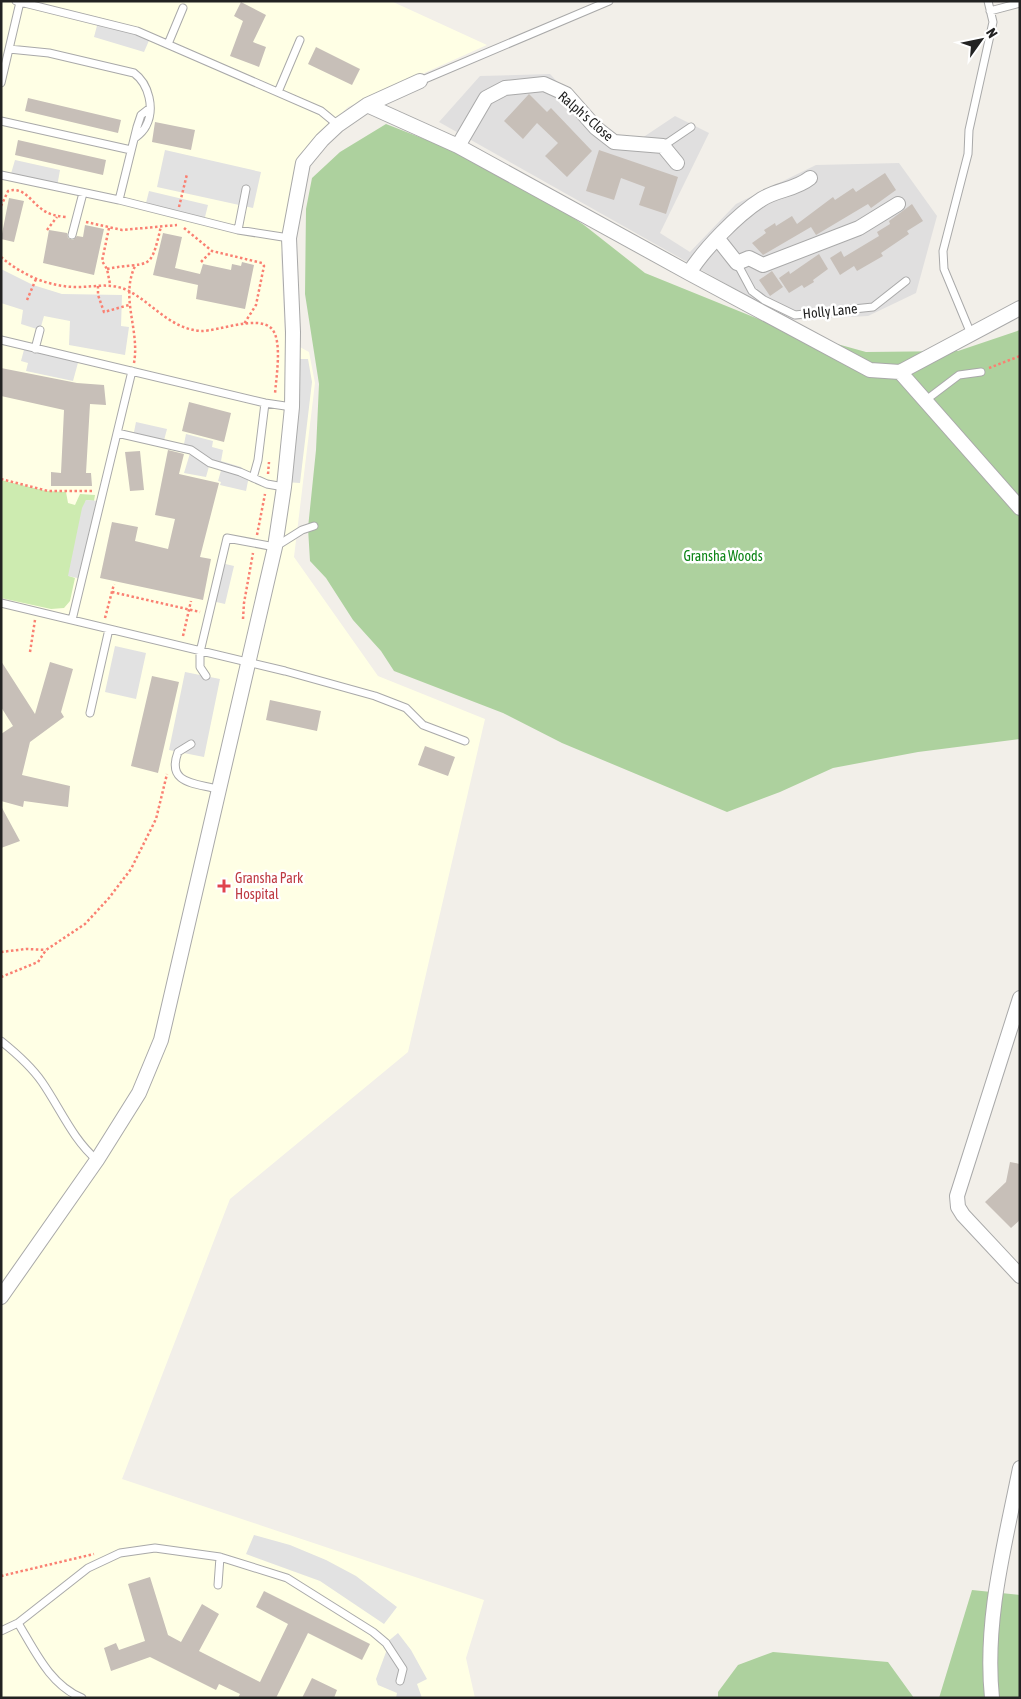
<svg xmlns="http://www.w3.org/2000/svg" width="1021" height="1699" font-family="'Asap Condensed',sans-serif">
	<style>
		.residential { fill: #e0dfdf }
		.education { fill: #ffffe5 }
		.grass { fill: #cdebb0 }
		.forest { fill: #add19e }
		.parking { fill: #e2e2e2 }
		.building { fill: #c7bfb8 }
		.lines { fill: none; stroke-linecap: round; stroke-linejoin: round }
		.service-casing { stroke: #a9a9a9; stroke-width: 9 }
		.minor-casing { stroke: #a9a9a9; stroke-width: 16 }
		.path { stroke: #fa8072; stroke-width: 2.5; stroke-dasharray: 2.5 2.5; stroke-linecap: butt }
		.service { stroke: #fff; stroke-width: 7 }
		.minor { stroke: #fff; stroke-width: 14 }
		.health-dot { fill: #e0444e; stroke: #fff; stroke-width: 2 }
		.labels { text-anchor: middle; stroke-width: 5; stroke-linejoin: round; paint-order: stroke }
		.street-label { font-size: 14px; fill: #222; stroke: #fff }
		.park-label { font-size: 14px; fill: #0c8416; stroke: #fff }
		.health-label { font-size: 14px; fill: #be3a42; stroke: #fff; text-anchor: start }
	</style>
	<rect width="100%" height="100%" fill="#f2efe9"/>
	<path class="residential" d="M550,74l54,58 35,8 36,-24 34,17 -49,100 30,19 46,-48 80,-39 83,-2 38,53 -21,77 -48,23 -78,4 -351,-198 41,-46z"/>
	<path class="education" d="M1,1h390l96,44 -139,62 -50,49 -17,99 4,84 24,13 6,31 -21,174 84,119 107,43 -77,333 -178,147 -108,280 362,121 -18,58 9,40h-474z"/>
	<path class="grass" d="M1,480l45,11 20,1 2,11 7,2 5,-11 15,1 -1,6 -8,-1 -17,76 6,2 -5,23 -6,7 -13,1 -50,-11z"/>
	<path class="forest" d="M386,124l74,29 76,40 48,32 61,48 138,56 83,23 92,-1 62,-21v409l-102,13 -85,16 -53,24 -53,20 -165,-69 -59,-30 -109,-42 -13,-20 -28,-31 -27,-42 -16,-17 -2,-33 8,-78 3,-66 -14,-90 1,-85 6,-31 28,-26z
		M972,1590l48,5v103h-81z
		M773,1652l115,10 26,36h-196v-6l20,-27z"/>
	<path class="parking" d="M98,22l53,14 -7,16 -50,-15z
		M165,150l96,22 -8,36 -96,-21z
		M15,160l45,10 -3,17 -47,-10z
		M149,191l59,14 -4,16 -59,-14z
		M1,269l32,16 29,9 60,1 -1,31 8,1 -4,28 -56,-10 1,-24 -26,-5 -4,14 -19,-6 2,-14 -22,-7z
		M25,346l54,13 -6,22 -47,-10 2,-8 -7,-2z
		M292,359h16l4,23 -12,101 -15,-1z
		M136,422l31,7 -4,15 -30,-7z
		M186,434l27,7 -1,6 11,3 -2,11 20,6 8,9 -3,15 -26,-6 1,-3 -3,-1 4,-14 -12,-4 -4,14 -22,-4 7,-23 -8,-1z
		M86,500l14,1 -18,78 -14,-3 14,-68z
		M221,563l13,3 -9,38 -13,-3z
		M115,646l31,7 -10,46 -31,-7z
		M185,672l35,7 -16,78 -35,-7z
		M254,1535l36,10 36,15 30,16 41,31 -13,17 -64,-43 -74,-27z
		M398,1633l13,17 16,29 -10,5 5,14h-26l1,-5 -19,-8 -2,-6 10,-27v-9z"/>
	<path class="building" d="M241,2l25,13 -13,27 13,5 -7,20 -29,-11 13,-35 -9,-5z
		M316,47l44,22 -8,16 -44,-21z
		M529,94l18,18 4,-4 41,43 -25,26 -22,-21 13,-13 -21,-20 -14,16 -19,-18z
		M28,98l93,22 -3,13 -93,-22z
		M155,122l40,8 -4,20 -39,-8z
		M18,140l88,20 -3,15 -88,-20z
		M599,150l79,27 -12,37 -27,-9 6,-18 -24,-9 -7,22 -28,-9z
		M885,173l11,17 -25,18 -3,-4 -52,31 -5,-8 -48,28 -11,-12 14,-10 -2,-3 11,-7 1,3 16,-10 5,8 36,-27 2,3 18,-12 3,4z
		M9,198l15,3 -10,41 -13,-3z
		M912,204l11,17 -16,10 2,3 -28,19 2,3 -26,15 -3,-5 -14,9 -10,-17 11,-7 3,6 35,-21 -2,-4 13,-8 -1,-3z
		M85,225l19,4 -10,46 -51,-12 6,-33 18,3 1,5 5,2 4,-4 6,1z
		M163,233l19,4 -7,31 25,6 3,-10 28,6 1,-6 9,2 1,-4 12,3 -9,44 -49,-10 2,-14 -45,-10z
		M819,254l9,15 -15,11 1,2 -10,6 -2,-3 -13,8 -10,-15 10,-7 1,3z
		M772,271l11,16 -13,9 -11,-16z
		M1,368l76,15 27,2 2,20 -16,-1 -4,69h5l1,13h-41v-14l10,1 3,-63 -63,-14z
		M189,402l42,11 -7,29 -42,-11z
		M168,450l16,4 -5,20 40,9 -19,74 11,2 -8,41 -103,-22 12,-56 26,5 -3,14 33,8 7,-30 -20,-4z
		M140,451l4,39 -14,1 -5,-39z
		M1,661l34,53 15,-52 23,7 -12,43 3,5 -34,25 -8,33 48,11 -2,21 -44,-6 -1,6 -22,-6v-67l12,-8 -12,-19z
		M152,676l27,6 -21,91 -27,-7z
		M270,700l51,11 -4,20 -51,-11z
		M425,746l30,11 -7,19 -30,-11z
		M1,806l19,35 -19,7z
		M1010,1162l10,2v56l-9,8 -26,-26 21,-20z
		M150,1577l18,58 13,7 21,-38 17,10 -20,37 61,31 28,-58 -32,-17 8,-16 106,53 -8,16 -54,-27 -32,65h-38l2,-4 -21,-10 -3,6 -66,-33 -39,14 -7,-23 12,-5 3,7 26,-9 -17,-57z
		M312,1678l25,12 -3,8h-32z"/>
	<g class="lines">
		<g class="service-casing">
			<path id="service" d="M16,1l121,30 184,80 17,14
				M990,11l30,-8
				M168,44l15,-36
				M9,49l40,4 85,20c15,11 21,36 12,53 -2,4 -7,9 -11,12
				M420,81l189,-80
				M1,83l19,-81
				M278,92l22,-52
				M1,121l130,29
				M663,146l28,-19
				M1,175l118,25 119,30 51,8
				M119,200l18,-73 4,-12 9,-7
				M238,230l8,-41
				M72,235l11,-42
				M737,263l15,28 12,9 31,15 78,-8 33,-26
				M971,334l-27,-65 -1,-18 25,-97 1,-24 24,-108 -5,-21
				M1,340l264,63 27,4
				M35,349l5,-19
				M926,400l33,-25 22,-3
				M117,433l74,17 19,13 30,9 27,12 17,3
				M253,478l5,-18 7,-57
				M1,603l284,68 90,25 31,12 17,17 42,16
				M72,620l60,-249
				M206,676l-6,-9v-15l27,-114 48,9 27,-17 12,-4
				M90,713l19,-84
				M191,744l-13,8c-12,32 17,31 39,37
				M1,1041c15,12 30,25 41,41 18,26 31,58 55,78
				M218,1585l2,-28
				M18,1623c17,28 32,62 64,75
				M1,1631l17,-8 70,-55 32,-15 35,-5 65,9 67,21 86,54 13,11 17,26 -3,12"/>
		</g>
		<g class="minor-casing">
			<path id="minor" d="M367,105l91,41 231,127 181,97 30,2 120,-64
				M458,146l28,-48 19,-10 39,-4 22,10 30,34 18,14 49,4 14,17
				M718,239l19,24 12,-5 14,7 96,-37 39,-24
				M689,273c15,-24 48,-58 73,-74 16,-10 33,-9 48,-21
				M900,372l120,136
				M1020,998l-63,198 1,11 5,8 57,61
				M1,1297l96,-137 42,-67 22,-53 114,-493 9,-60 8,-80 1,-75 -4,-94 14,-75 19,-23 16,-15 29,-20 53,-24
				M992,1698c-8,-78 13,-154 28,-230"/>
		</g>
		<path class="path" d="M1,206l7,-15c16,-5 23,11 35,19 7,5 14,6 23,7
			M179,207l8,-33
			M86,222l36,8 55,-5
			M109,228l-7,33 5,8 3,15
			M184,228l28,23 50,12 2,3 -8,39 -12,19
			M47,230l10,-13
			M1,257c21,18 48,30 76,30 19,0 34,-5 52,4 24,13 42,38 72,40 18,0 56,-16 70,-3 12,11 5,50 4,66
			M201,262l11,-11
			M107,269c43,-9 43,6 54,-43
			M98,286v9l6,17 25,-7
			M27,300l9,-21
			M134,363c6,-33 -14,-65 1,-97
			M989,368l31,-12
			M268,474l1,-12
			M1,479l47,12h45
			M257,535l8,-41
			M112,592l88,20
			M105,618l9,-34
			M243,619l1,-16 9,-50
			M183,636l8,-35
			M30,652l5,-32
			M1,952l25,-3 20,1
			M1,977l37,-15 8,-12 39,-26 24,-26 22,-29 25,-50 11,-45
			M1,1576l93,-22"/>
		<use href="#service" class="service"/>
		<use href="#minor" class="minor"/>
	</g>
	<path class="health-dot" d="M221.5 878.5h5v5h5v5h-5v5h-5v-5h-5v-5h5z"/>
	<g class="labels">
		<g class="street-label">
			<text transform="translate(586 116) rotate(41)" y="5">Ralph's Close</text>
			<text transform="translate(830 311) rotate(-6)" y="5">Holly Lane</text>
		</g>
		<g class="park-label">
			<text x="723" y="561">Gransha Woods</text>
		</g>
		<g class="health-label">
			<text x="235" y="883">Gransha Park<tspan x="235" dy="16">Hospital</tspan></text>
		</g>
	</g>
	<rect width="1021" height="1699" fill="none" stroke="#222222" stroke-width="5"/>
	<g transform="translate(981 40) rotate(57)" stroke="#ffffff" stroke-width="4" paint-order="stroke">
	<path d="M0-4L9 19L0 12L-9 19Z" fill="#222222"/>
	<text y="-8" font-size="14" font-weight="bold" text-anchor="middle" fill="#222222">N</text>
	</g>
</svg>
